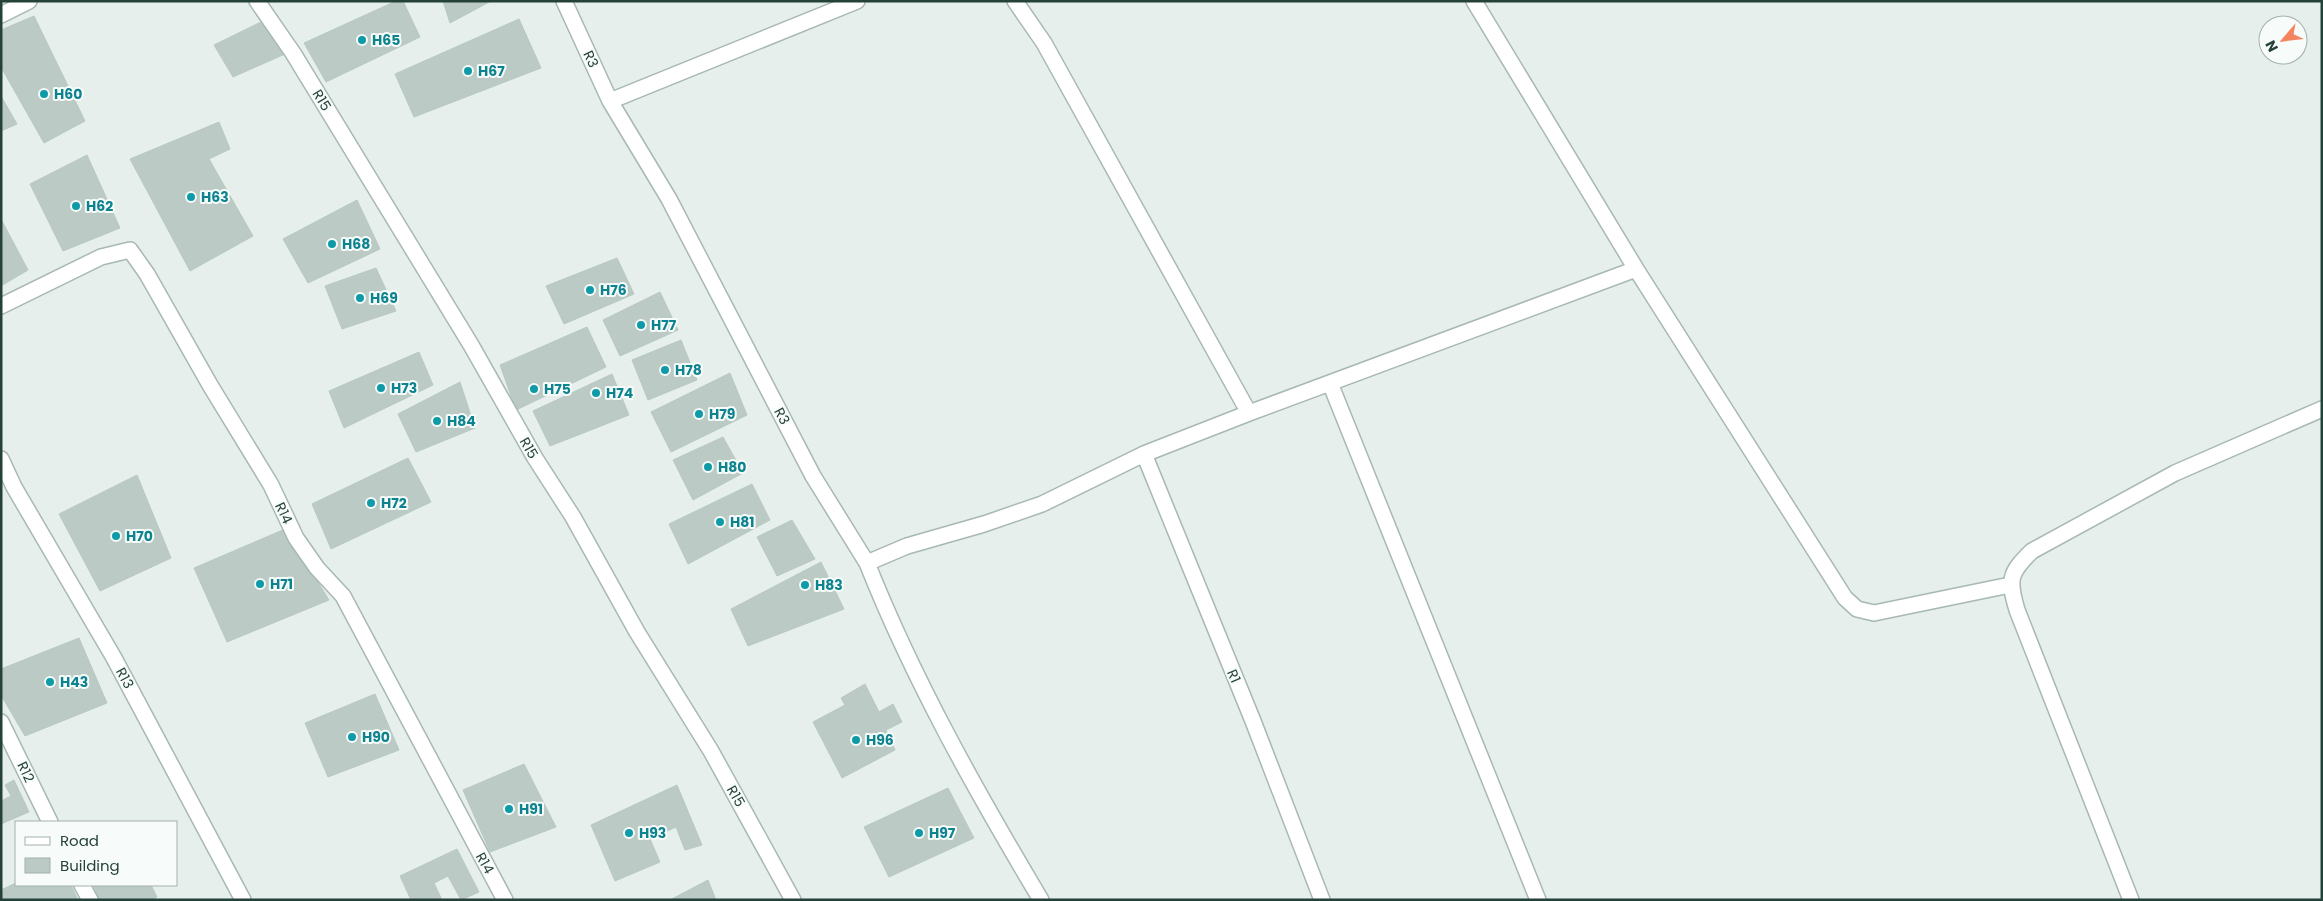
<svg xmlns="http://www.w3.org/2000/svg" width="2323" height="901" font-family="Poppins,sans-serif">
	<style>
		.building { fill: #bbcac4; stroke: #b8c9c2 }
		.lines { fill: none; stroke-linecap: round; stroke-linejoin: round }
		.minor-casing { stroke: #a8b8b2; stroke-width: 18 }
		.minor { stroke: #fff; stroke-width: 15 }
		.culture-dot { fill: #0f9aa8; stroke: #f7fbf9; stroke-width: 2 }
		.labels { text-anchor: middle; stroke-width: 4; stroke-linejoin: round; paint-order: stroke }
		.culture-label { font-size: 14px; font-weight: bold; fill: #0d838f; stroke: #f7fbf9; text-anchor: start }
		.street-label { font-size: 14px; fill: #24423a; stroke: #f7fbf9 }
	</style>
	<rect width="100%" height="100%" fill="#e6efeb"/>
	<path class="building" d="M396,1h7l17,36 -94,45 -22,-39z
		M443,1h48l-41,22z
		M34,16l51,105 -41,22 -43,-76v-37z
		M519,19l22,49 -127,49 -19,-43z
		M265,20l20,34 -52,23 -19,-32z
		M1,96l16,28 -16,7z
		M219,122l11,27 -21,10 44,77 -63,35 -60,-112z
		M87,155l33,73 -57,23 -33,-67z
		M357,200l23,49 -72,34 -25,-44z
		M1,219l27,51 -27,16z
		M617,258l17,36 -70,30 -18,-38z
		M376,268l20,43 -54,18 -17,-43z
		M660,292l18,38 -58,26 -17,-36z
		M587,327l19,40 -90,43 -16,-45z
		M681,340l16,40 -49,20 -16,-40z
		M419,352l14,33 -89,43 -15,-37z
		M730,373l17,42 -76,37 -20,-40z
		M612,374l17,41 -79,31 -17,-35z
		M460,382l15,46 -59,24 -18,-38z
		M723,437l20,36 -50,27 -20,-40z
		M408,458l23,44 -100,47 -19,-45z
		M137,475l34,83 -71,33 -41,-77z
		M752,484l18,36 -82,44 -19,-40z
		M792,520l23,39 -38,17 -20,-39z
		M285,529l44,71 -102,42 -33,-74z
		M821,562l23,47 -96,37 -17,-37z
		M79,638l28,65 -82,33 -24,-41v-26z
		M865,684l14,28 14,-8 9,18 -16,8 9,20 -53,28 -29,-56 32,-17 -4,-7z
		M375,694l24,56 -71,27 -23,-54z
		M524,764l32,63 -66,25 -27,-62z
		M14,780l15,32 -28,12v-23l10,-5 -6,-11z
		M677,785l25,60 -17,5 -9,-23 -26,12 10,23 -45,19 -24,-56z
		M948,788l26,50 -85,39 -25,-50z
		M457,849l22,43 -18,8 -13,-24 -14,7 8,17h-31l-11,-24z
		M708,880l8,20h-46z
		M16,883l55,2 7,15h-77v-10z
		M93,885h58l6,12 -6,3h-51z"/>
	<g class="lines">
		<g class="minor-casing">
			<path id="minor" d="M257,1l36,52 178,292 64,113 38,59 64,115 74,119 82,149
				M564,1l46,100 59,98 144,277 54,87 40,-17 77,-22 58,-20 102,-50 105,-41 -205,-370 -29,-42
				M1474,1l162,268 209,329 12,11 17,4 136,-28
				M1,15l28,-14
				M610,101l247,-100
				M1,306l100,-49 29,-7 17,24 63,111 61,100 25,53 21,30 26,28 162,304
				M1330,383l208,517
				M1249,413l387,-144
				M1144,454l109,267 69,179
				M1,459l13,28 100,171 129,242
				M867,563c47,118 109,228 174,337
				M1,722l49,100
				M82,885l8,15
				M2131,900l-114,-290c-9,-30 -8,-37 15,-59l143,-78 147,-64"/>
		</g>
		<use href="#minor" class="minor"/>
	</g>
	<g class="culture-dot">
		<circle cx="362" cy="40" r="5"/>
		<circle cx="468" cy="71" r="5"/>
		<circle cx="44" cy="94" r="5"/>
		<circle cx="191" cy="197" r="5"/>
		<circle cx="76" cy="206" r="5"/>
		<circle cx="332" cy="244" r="5"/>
		<circle cx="590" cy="290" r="5"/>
		<circle cx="360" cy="298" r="5"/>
		<circle cx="641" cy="325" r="5"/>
		<circle cx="665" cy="370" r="5"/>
		<circle cx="381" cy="388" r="5"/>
		<circle cx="534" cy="389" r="5"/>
		<circle cx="596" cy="393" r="5"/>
		<circle cx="699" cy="414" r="5"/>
		<circle cx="437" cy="421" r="5"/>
		<circle cx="708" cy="467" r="5"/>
		<circle cx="371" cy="503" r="5"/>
		<circle cx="720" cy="522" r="5"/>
		<circle cx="116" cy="536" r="5"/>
		<circle cx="260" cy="584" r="5"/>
		<circle cx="805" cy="585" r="5"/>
		<circle cx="50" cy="682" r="5"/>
		<circle cx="352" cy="737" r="5"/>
		<circle cx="856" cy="740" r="5"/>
		<circle cx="509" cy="809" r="5"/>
		<circle cx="629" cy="833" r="5"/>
		<circle cx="919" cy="833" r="5"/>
	</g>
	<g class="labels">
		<g class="culture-label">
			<text x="372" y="45">H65</text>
			<text x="478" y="76">H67</text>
			<text x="54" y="99">H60</text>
			<text x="201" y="202">H63</text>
			<text x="86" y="211">H62</text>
			<text x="342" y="249">H68</text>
			<text x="600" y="295">H76</text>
			<text x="370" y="303">H69</text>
			<text x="651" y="330">H77</text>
			<text x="675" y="375">H78</text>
			<text x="391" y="393">H73</text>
			<text x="544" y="394">H75</text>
			<text x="606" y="398">H74</text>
			<text x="709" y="419">H79</text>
			<text x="447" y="426">H84</text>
			<text x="718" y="472">H80</text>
			<text x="381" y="508">H72</text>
			<text x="730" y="527">H81</text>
			<text x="126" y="541">H70</text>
			<text x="270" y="589">H71</text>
			<text x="815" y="590">H83</text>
			<text x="60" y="687">H43</text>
			<text x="362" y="742">H90</text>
			<text x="866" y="745">H96</text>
			<text x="519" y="814">H91</text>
			<text x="639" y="838">H93</text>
			<text x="929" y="838">H97</text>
		</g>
		<g class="street-label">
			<text transform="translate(591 59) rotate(65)" y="5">R3</text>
			<text transform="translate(322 100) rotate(59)" y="5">R15</text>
			<text transform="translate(782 416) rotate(62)" y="5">R3</text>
			<text transform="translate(529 448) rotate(60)" y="5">R15</text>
			<text transform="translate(284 513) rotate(65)" y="5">R14</text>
			<text transform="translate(1234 676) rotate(67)" y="5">R1</text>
			<text transform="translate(125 678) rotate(62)" y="5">R13</text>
			<text transform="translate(26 772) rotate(65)" y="5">R12</text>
			<text transform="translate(736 796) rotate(61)" y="5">R15</text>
			<text transform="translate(485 863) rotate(61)" y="5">R14</text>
		</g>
	</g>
	<rect width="2323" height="901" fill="none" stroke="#24423a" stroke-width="5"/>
	<rect x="15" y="821" width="162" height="65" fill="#f7fbf9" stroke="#a3b1ad"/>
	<rect x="25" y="837" width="25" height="8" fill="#ffffff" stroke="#a3b1ad"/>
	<text x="60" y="846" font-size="15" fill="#24423a">Road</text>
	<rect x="25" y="858" width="25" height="15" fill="#bbcac4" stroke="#a3b1ad"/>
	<text x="60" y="871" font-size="15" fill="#24423a">Building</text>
	<g transform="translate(2283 40) rotate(242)"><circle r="24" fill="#f7fbf9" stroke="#a3b1ad"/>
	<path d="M0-4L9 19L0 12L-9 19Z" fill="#f4845f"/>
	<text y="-8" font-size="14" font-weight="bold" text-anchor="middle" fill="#24423a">N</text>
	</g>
</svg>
